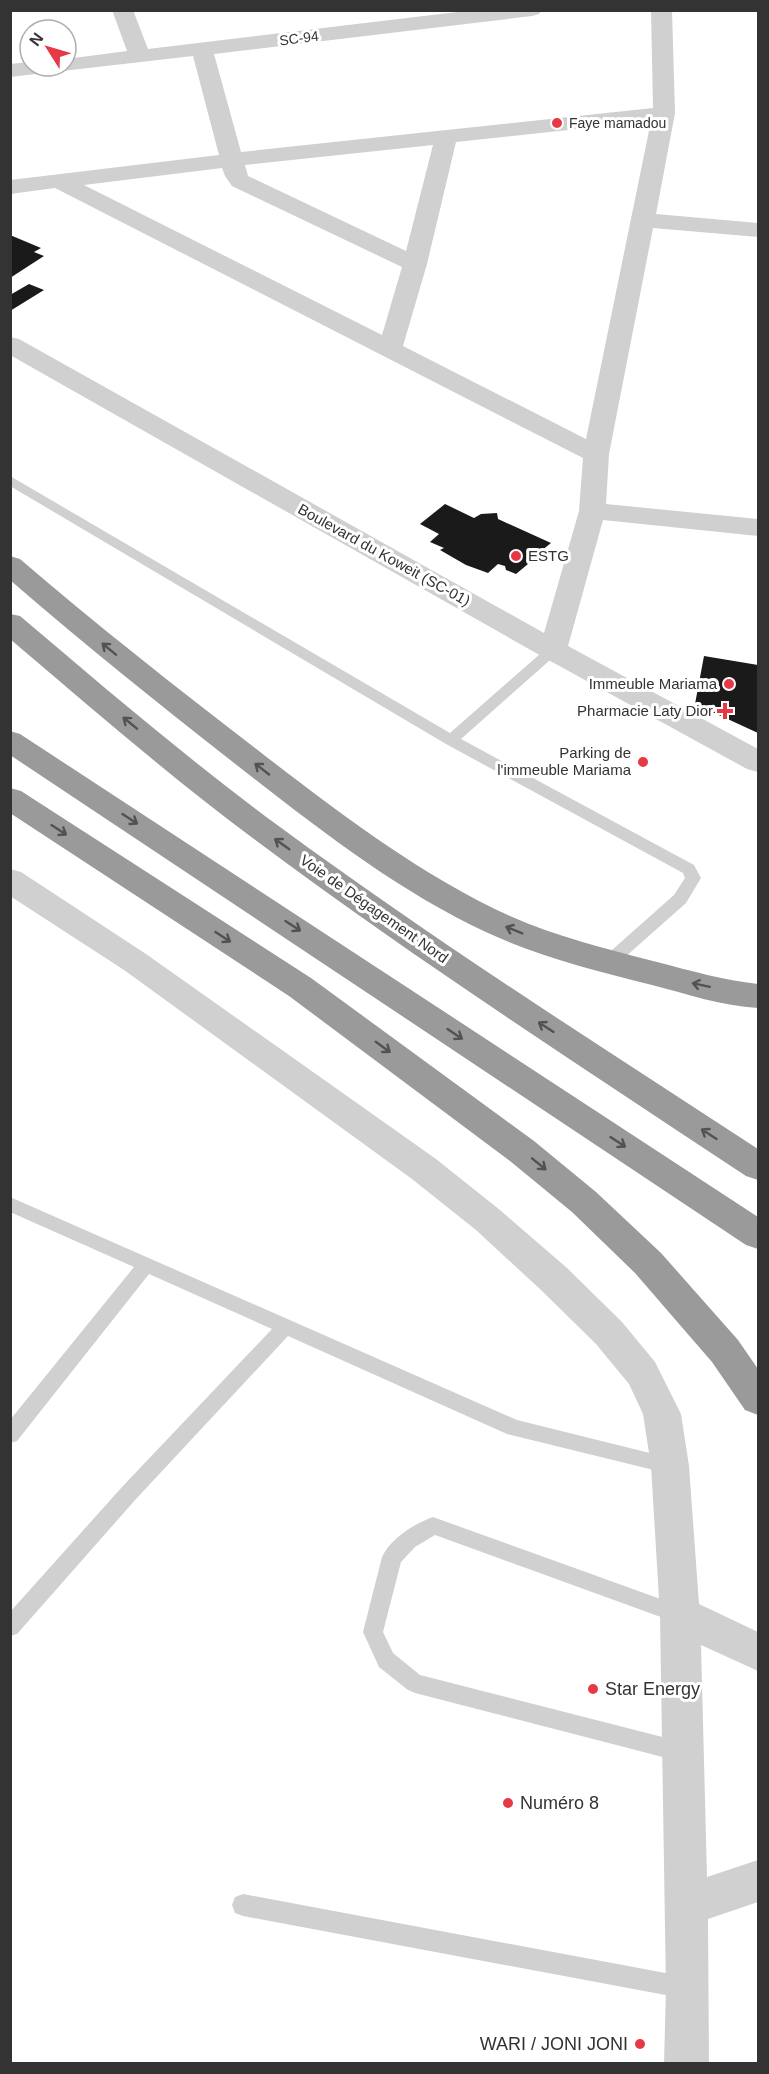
<svg xmlns="http://www.w3.org/2000/svg" width="769" height="2074" font-family="Helvetica,sans-serif">
	<style>
		.building { fill: #1a1a1a }
		.lines { fill: none; stroke-linecap: round; stroke-linejoin: round }
		.lane { fill: #d0d0d0; fill-rule: evenodd }
		.street { fill: #d0d0d0; fill-rule: evenodd }
		.highway { fill: #9a9a9a; fill-rule: evenodd }
		.oneway { stroke: #525252 }
		.poi-dot { fill: #e63946; stroke: #fff; stroke-width: 2 }
		.labels { text-anchor: middle; stroke-width: 6; stroke-linejoin: round; paint-order: stroke }
		.far-street-label { font-size: 14px; fill: #333; stroke: #fff }
		.far-poi-label { font-size: 14px; fill: #333; stroke: #fff; text-anchor: start }
		.street-label { font-size: 15px; fill: #333; stroke: #fff }
		.poi-label { font-size: 15px; fill: #333; stroke: #fff; text-anchor: end }
		.near-poi-label { font-size: 18px; fill: #333; stroke: #fff; text-anchor: start }
	</style>
	<rect width="100%" height="100%" fill="#fff"/>
	<path class="building" d="M10,235l31,13 -7,4 10,4 -34,22z
		M29,284l15,6 -34,21v-16z
		M445,504l29,14 7,-4 16,-1 1,6 53,24 -10,8 -7,1 -8,8 2,4 -12,10 -10,-4 -1,-4 -7,-2 -10,9 -22,-8 -26,-15 4,-2 -14,-6 9,-8 -19,-10z
		M704,656l54,9v68l-63,-29z"/>
	<g class="lines">
		<path class="lane" d="M10,476l440,257 98,-86h10l2,3 -2,3 -97,86 233,126 7,13 -15,25 -71,63h-12l-2,-4 2,-4 71,-63 11,-17 -2,-5 -237,-129 -436,-258z
			M10,1197l507,223 153,38 7,2 3,6 -3,6 -7,2 -163,-40 -219,-98 -152,163 -119,135 -7,2v-24l112,-125 150,-158 -123,-55 -132,167 -7,2v-23l124,-153 -124,-55z
			M433,1517l247,89 7,3 3,6 -3,6 -7,3 -245,-89 -20,12 -14,15 -18,70 10,21 27,22 262,67 7,3 3,7 -3,7 -7,3 -267,-69 -7,-3 -29,-23 -16,-35 19,-75c9,-19 32,-33 51,-40z
			M243,1894l444,83 8,3 3,8 -3,8 -8,3 -444,-83 -8,-3 -3,-8 3,-8z"/>
		<path class="street" d="M112,10h21l15,39 326,-39h68l-3,4 -7,2 -318,38 27,98 412,-44 -2,-98h21l3,103 -19,101 102,9v14l-105,-9 -44,226 -3,50 152,15v17l-155,-16 -35,126 190,103v23l-11,-3 -204,-112 -533,-302v-18l9,2 525,294 35,-122 4,-53 -528,-270 -45,6v-14l209,-25 -26,-99 -183,21v-13l20,-2v4h36v-7l61,-8zM651,121l-65,318 -183,-93 24,-82 29,-122zM433,145l-27,106 -158,-75 -3,-11zM222,168l3,8 7,10 170,81 -20,68 -298,-150z
			M10,869l11,3 125,82 290,205 64,51 67,58 55,54 33,40 26,52 8,52 10,138 59,28v39l-57,-26 6,232 51,-17v42l-50,17 1,145h-45l2,-75 -6,-374 -9,-149 -8,-52 -14,-30 -33,-40 -55,-54 -65,-60 -64,-51 -288,-209 -114,-74z"/>
		<path class="highway" d="M10,556l10,3c79,68 161,132 244,196 77,59 156,120 246,161 47,21 97,33 147,46 34,9 67,18 101,22v24c-36,-2 -71,-14 -106,-23 -55,-14 -112,-28 -164,-52 -89,-41 -168,-103 -245,-163 -79,-62 -157,-124 -233,-190z
			M10,614l10,2c85,72 170,145 260,211 155,114 317,217 478,322v31l-12,-4c-164,-109 -330,-216 -488,-334 -85,-63 -167,-134 -248,-203z
			M10,731l10,3 738,483v32l-12,-4 -736,-490z
			M10,788l11,3 290,187 223,163 62,51 65,61 77,87 20,29v46l-13,-5 -33,-48 -77,-89 -63,-61 -62,-51 -221,-165 -279,-183z"/>
	</g>
	<defs><path id="oneway-shaft" d="M-6 0H5M1.5-3L5.5 0L1.5 3" fill="none" stroke-width="1.6" stroke-linecap="round" stroke-linejoin="round" transform="scale(1.5)"/></defs>
	<g class="oneway">
		<use href="#oneway-shaft" transform="translate(109 649) rotate(-141)"/>
		<use href="#oneway-shaft" transform="translate(130 723) rotate(-141)"/>
		<use href="#oneway-shaft" transform="translate(262 769) rotate(-142)"/>
		<use href="#oneway-shaft" transform="translate(130 819) rotate(33)"/>
		<use href="#oneway-shaft" transform="translate(59 830) rotate(33)"/>
		<use href="#oneway-shaft" transform="translate(282 844) rotate(-145)"/>
		<use href="#oneway-shaft" transform="translate(293 926) rotate(33)"/>
		<use href="#oneway-shaft" transform="translate(514 930) rotate(-158)"/>
		<use href="#oneway-shaft" transform="translate(223 937) rotate(33)"/>
		<use href="#oneway-shaft" transform="translate(701 985) rotate(-168)"/>
		<use href="#oneway-shaft" transform="translate(546 1027) rotate(-147)"/>
		<use href="#oneway-shaft" transform="translate(455 1034) rotate(34)"/>
		<use href="#oneway-shaft" transform="translate(383 1047) rotate(36)"/>
		<use href="#oneway-shaft" transform="translate(709 1134) rotate(-147)"/>
		<use href="#oneway-shaft" transform="translate(618 1142) rotate(33)"/>
		<use href="#oneway-shaft" transform="translate(539 1164) rotate(39)"/>
	</g>
	<g class="poi-dot">
		<circle cx="557" cy="123" r="6"/>
		<circle cx="516" cy="556" r="6"/>
		<circle cx="729" cy="684" r="6"/>
		<path d="M722 702h6v6h6v6h-6v6h-6v-6h-6v-6h6z"/>
		<circle cx="643" cy="762" r="6"/>
		<circle cx="593" cy="1689" r="6"/>
		<circle cx="508" cy="1803" r="6"/>
		<circle cx="640" cy="2044" r="6"/>
	</g>
	<g class="labels">
		<g class="far-street-label">
			<text transform="translate(299 38) rotate(-7)" y="5">SC-94</text>
		</g>
		<g class="far-poi-label">
			<text x="569" y="128">Faye mamadou</text>
		</g>
		<g class="street-label">
			<text transform="translate(384 555) rotate(29)" y="5">Boulevard du Koweit (SC-01)</text>
			<text transform="translate(374 909) rotate(35)" y="5">Voie de Dégagement Nord</text>
		</g>
		<g class="poi-label">
			<text x="528" y="561" text-anchor="start">ESTG</text>
			<text x="717" y="689">Immeuble Mariama</text>
			<text x="713" y="716">Pharmacie Laty Dior</text>
			<text x="631" y="758">Parking de<tspan x="631" dy="17">l'immeuble Mariama</tspan></text>
		</g>
		<g class="near-poi-label">
			<text x="605" y="1695">Star Energy</text>
			<text x="520" y="1809">Numéro 8</text>
			<text x="628" y="2050" text-anchor="end">WARI / JONI JONI</text>
		</g>
	</g>
	<rect width="769" height="2074" fill="none" stroke="#333333" stroke-width="24"/>
	<g transform="translate(48 48) rotate(307)"><circle r="28" fill="#ffffff" stroke="#adadad" stroke-width="1.5"/>
	<path d="M0-4.5L10 22L0 15L-10 22Z" fill="#e63946"/>
	<text y="-9" font-size="16" font-weight="bold" text-anchor="middle" fill="#333333">N</text>
	</g>
</svg>
